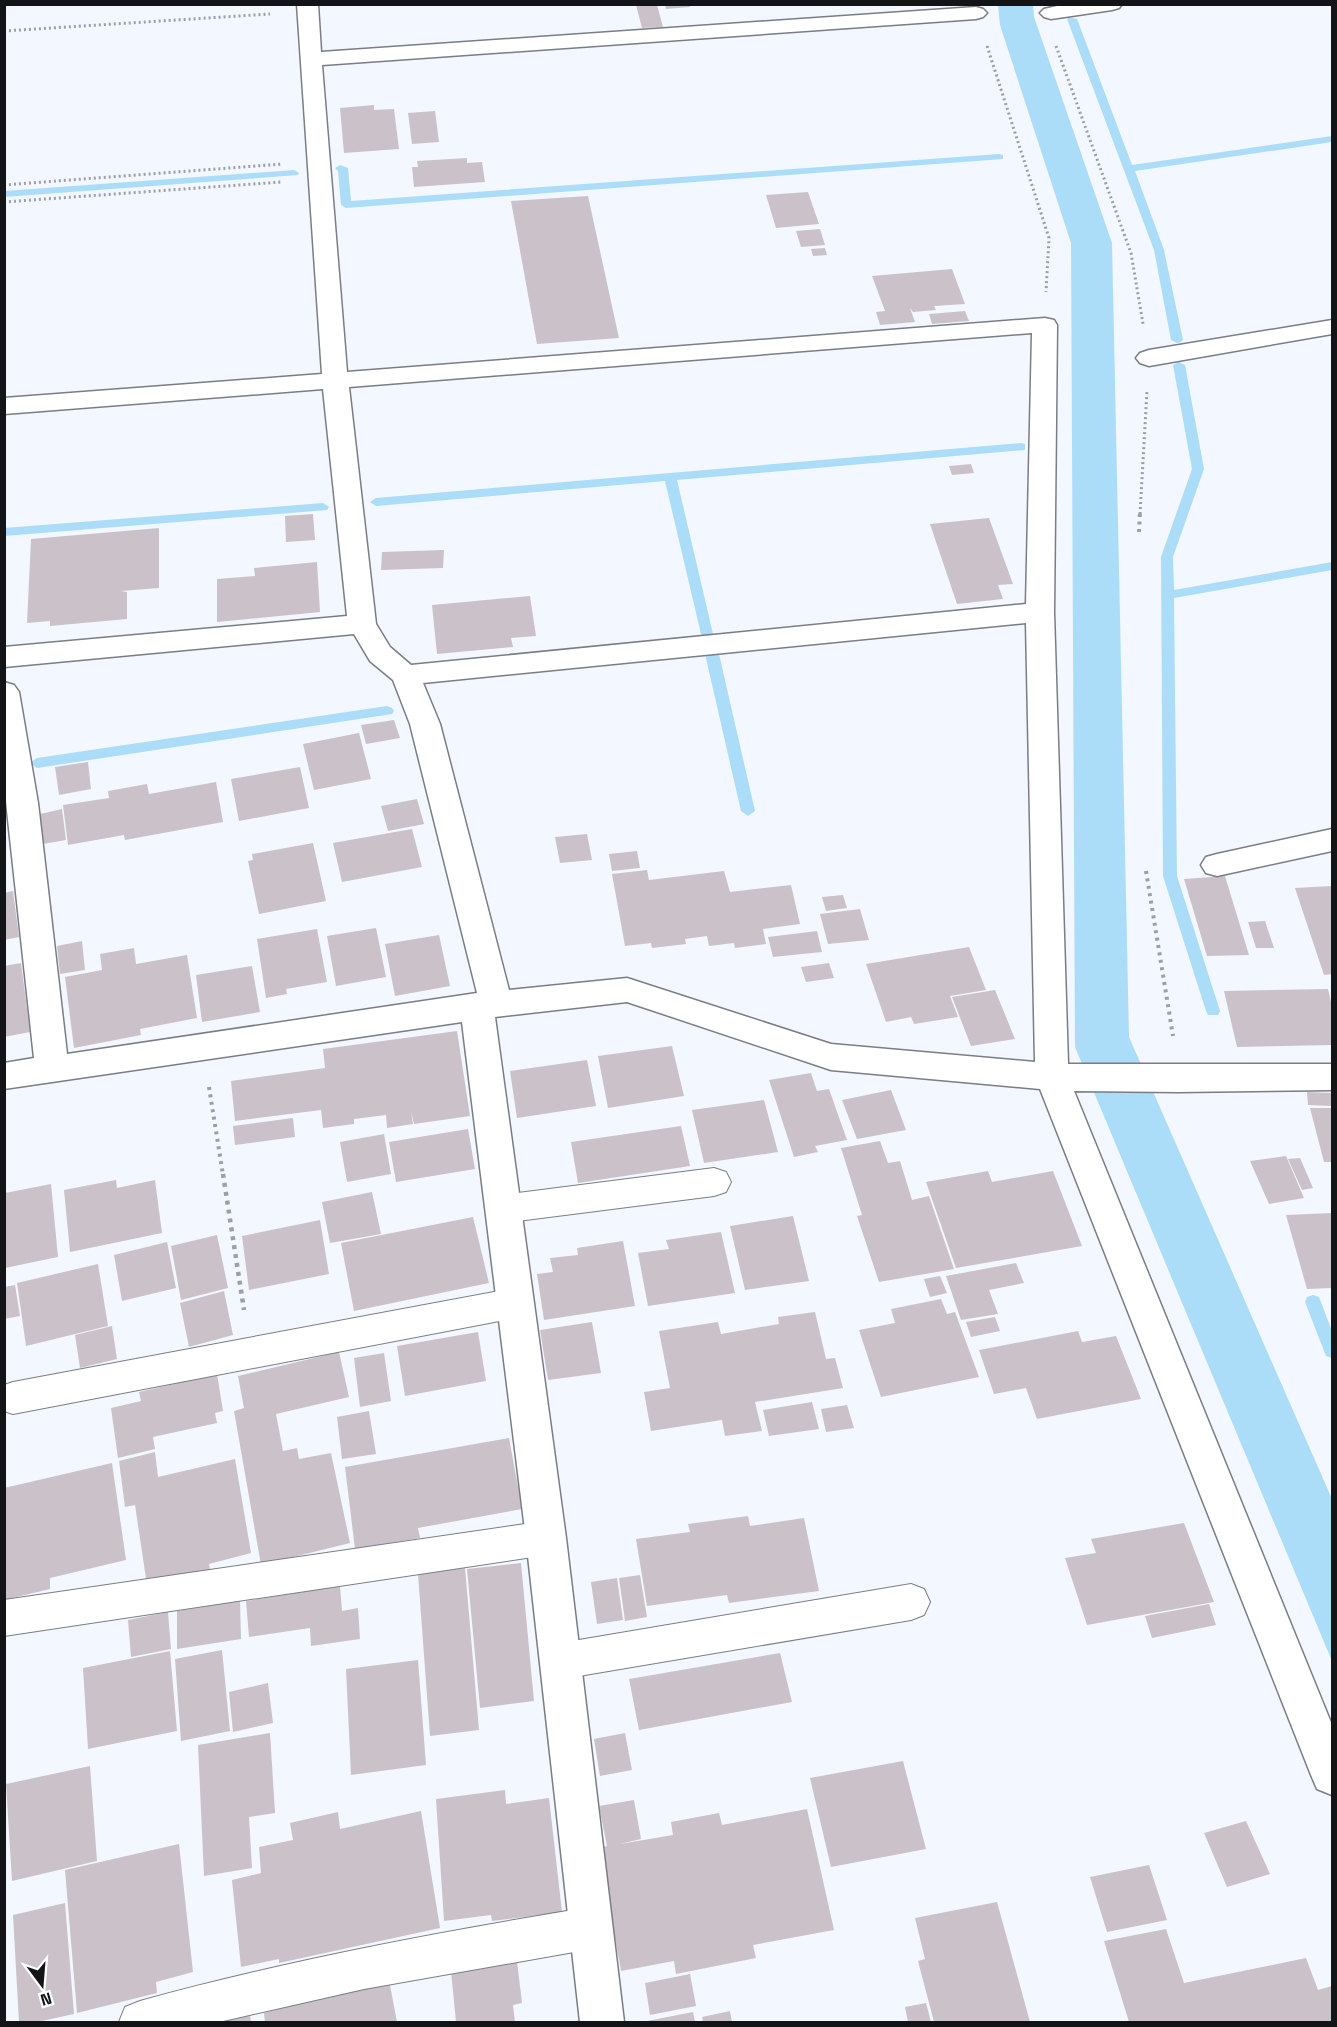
<svg xmlns="http://www.w3.org/2000/svg" width="1337" height="2027" font-family="'Space Grotesk',sans-serif">
	<style>
		.water { fill: #abddf9 }
		.lines { fill: none; stroke-linecap: round; stroke-linejoin: round }
		.stream { fill: #abddf9; fill-rule: evenodd }
		.building { fill: #cac2c8 }
		.service-casing { stroke: #7a7d84; stroke-width: 2 }
		.minor-casing { stroke: #7a7d84; stroke-width: 3 }
		.path-far2 { stroke: #9c9fa5; stroke-width: 3; stroke-dasharray: 2 3; stroke-linecap: butt }
		.path-far1 { stroke: #9c9fa5; stroke-width: 4; stroke-dasharray: 3 4.5; stroke-linecap: butt }
		.path { stroke: #9c9fa5; stroke-width: 4.5; stroke-dasharray: 4 5; stroke-linecap: butt }
		.service { fill: #fff; fill-rule: evenodd }
		.minor { fill: #fff; fill-rule: evenodd }
	</style>
	<rect width="100%" height="100%" fill="#f3f7ff"/>
	<path class="water" d="M998,5h35l1,12 78,226 17,794 203,462v162l-257,-614 -4,-804 -71,-218z"/>
	<g class="lines">
		<path class="stream" d="M1069,17l8,2 55,146 200,-29v6l-197,29 29,79 19,90 -2,2 -4,1 -6,-3 -17,-90 -87,-231z
			M999,154l4,1v4l-657,49 -5,-3 -3,-34 -3,-3 5,-3 8,3 3,33z
			M294,170l5,3 -1,2 -294,22v-6z
			M1179,362l6,3 19,104 -31,88 1,33 158,-28v8l-158,28 3,278 43,135 -2,4h-10l-2,-4 -43,-135 -2,-319 31,-88 -19,-104z
			M1021,443l4,1v6l-348,30 36,154 -6,4 -6,-4 -36,-153 -289,25 -6,-4 6,-4z
			M323,503l6,4 -2,3 -323,26v-8z
			M712,650l7,4 36,157 -7,5 -7,-5 -36,-157z
			M387,706l5,2 2,3 -2,3 -355,54 -7,-5 7,-5z
			M4,794l7,2 2,3 -2,3 -7,2z
			M1313,1295l6,2 13,34v27l-6,-2 -21,-54 2,-5z"/>
	</g>
	<path class="building" d="M665,4h25v3l-24,2z
		M636,5h21l6,22 -21,1z
		M374,105v5l20,-1 5,40 -55,4 -4,-45z
		M435,111l4,31 -27,2 -4,-31z
		M467,158v5l15,-1 3,20 -71,5 -2,-20h6l-1,-6z
		M808,192l11,32 -43,4 -10,-33z
		M588,196l31,142 -82,6 -26,-143z
		M820,229l5,16 -24,2 -5,-16z
		M825,248l2,7 -14,1 -2,-7z
		M952,269l13,35 -31,2 2,4 -23,2 -3,-4 5,14 -35,3 -4,-13 9,-1 -13,-35z
		M965,311l4,10 -37,3 -3,-10z
		M971,464l3,9 -22,2 -3,-9z
		M313,514l2,26 -29,2 -1,-26z
		M989,518l24,66 -15,1 5,14 -46,5 -27,-80z
		M159,528v60l-38,3 6,1v27l-77,7v-19v14l-23,2 4,-84z
		M444,550l-1,18 -62,2 1,-18z
		M317,562l3,50 -103,10v-43l38,-3 -1,-8z
		M530,596l6,40 -25,2 2,9 -76,7 -5,-49z
		M394,720l6,18 -34,6 -5,-19z
		M359,733l12,46 -57,11 -11,-46z
		M88,762l3,27 -32,6 -4,-28z
		M300,767l9,41 -70,13 -8,-42z
		M216,782l7,40 -98,18 -1,-5 -56,10 -5,-40 46,-7 -1,-7 39,-7 2,10z
		M417,799l7,25 -36,7 -7,-25z
		M62,809l4,31 -23,4 -3,-30z
		M412,829l10,38 -80,15 -9,-39z
		M587,834l5,26 -32,3 -5,-26z
		M313,843l13,58 -67,13 -11,-53 5,-1 -1,-6z
		M637,851l3,17 -28,3 -3,-17z
		M647,870l2,10 75,-9 6,21 61,-7 9,39 -37,5 3,15 -31,4 -1,-5 -25,3 -2,-10 -22,3 1,5 -34,4 -1,-5 -26,3 -13,-72z
		M1225,876l24,79 -42,1 -23,-77z
		M1332,886v88l-8,1 -29,-87z
		M13,891l6,46 -15,3v-47z
		M843,895l4,13 -21,3 -4,-14z
		M860,909l9,31 -41,4 -8,-30z
		M1265,921l9,27h-18l-8,-26z
		M376,928l10,49 -50,9 -9,-50z
		M317,929l10,53 -41,7 1,5 -21,4 -9,-59z
		M817,931l5,21 -49,5 -5,-20z
		M439,935l11,51 -55,10 -10,-52z
		M82,941l3,29 -25,4 -3,-28z
		M969,947l17,43 -36,6 8,21 -44,7 -3,-7 -25,5 -20,-58z
		M134,948l2,16 51,-9 10,63 -57,11 1,6 -67,13 -9,-71 37,-7 -2,-16z
		M21,963l9,69 -26,5v-71z
		M829,963l5,15 -28,4 -5,-15z
		M252,966l8,46 -58,10 -6,-47z
		M1328,989l4,17v39l-95,2 -13,-56z
		M995,990l20,49 -44,7 -19,-49z
		M457,1031l13,85 -56,8 -3,-13 2,13 -26,4 -1,-13 -32,4v5l-31,4 -2,-18 -86,11 -4,-40 94,-13 -2,-19z
		M672,1046l12,50 -76,12 -10,-52z
		M587,1060l9,46 -79,12 -7,-47z
		M811,1073l6,18 12,-2 18,51 -32,6 3,6 -24,5 -25,-77z
		M891,1090l15,40 -49,9 -15,-39z
		M1307,1092l25,1v13l-24,-1z
		M764,1100l14,52 -74,11 -12,-53z
		M1310,1108h22v54h-8z
		M293,1118l2,19 -60,8 -2,-19z
		M681,1126l9,40 -112,17 -7,-41z
		M468,1129l7,40 -79,13 -7,-40z
		M384,1134l7,40 -44,8 -7,-40z
		M880,1141l8,22 12,-2 12,39 17,-4 25,73 -75,13 -22,-66 5,-1 -21,-67z
		M1286,1156l18,42 -35,6 -19,-43z
		M1300,1158l13,30 -11,2 -14,-31z
		M988,1171l4,11 61,-11 29,75 -126,22 -30,-86z
		M116,1180l1,8 38,-8 7,53 -92,19 -6,-62z
		M51,1184l7,73 -53,11v-75z
		M372,1192l9,42 -51,9 -8,-41z
		M1332,1213v75l-25,1 -21,-74z
		M793,1216l16,65 -64,9 -15,-64z
		M473,1217l16,66 -135,28 -13,-68z
		M320,1220l9,54 -80,16 -7,-54z
		M721,1232l14,61 -87,13 -10,-53 31,-4 -3,-9z
		M217,1235l11,53 -47,12 -10,-54z
		M623,1241l12,65 -91,14 -7,-46 16,-2 -3,-14 28,-3 -1,-7z
		M167,1242l9,46 -54,13 -8,-46z
		M1016,1263l8,20 -35,7 9,24 -37,6 -15,-44z
		M98,1264l10,62 -82,20 -9,-63z
		M940,1276l7,17 -17,4 -6,-18z
		M15,1285l5,31 -16,3v-32z
		M224,1291l9,44 -44,12 -9,-44z
		M941,1299l6,15 8,-2 24,65 -98,20 -22,-67 36,-7 -4,-14z
		M815,1312l11,47 9,-1 8,30 -88,14 7,29 -37,5 -3,-16 -71,11 -7,-39 26,-4 -11,-57 59,-9 3,12 58,-10 -1,-7z
		M995,1317l5,14 -29,6 -5,-15z
		M592,1322l9,51 -53,7 -8,-50z
		M112,1326l5,33 -37,9 -5,-33z
		M1078,1331l4,11 34,-6 25,63 -104,20 -11,-31 -32,6 -15,-44z
		M478,1332l8,49 -81,15 -8,-50z
		M339,1352l10,45 -73,17 7,37 14,-3 2,11 32,-6 19,90 -89,22 -27,-154 10,-3 -6,-32z
		M384,1353l7,48 -31,6 -6,-49z
		M217,1374l6,37 -8,2 2,10 -64,14 2,12 -37,9 -7,-50 30,-7 -2,-9z
		M812,1402l7,27 -50,7 -6,-26z
		M847,1405l7,23 -28,4 -5,-23z
		M369,1411l7,43 -34,5 -5,-42z
		M509,1438l13,71 -104,19 2,10 -65,11 -10,-82z
		M155,1452l3,25 77,-18 16,94 -42,11 1,6 -63,15 -12,-80 -10,2 -6,-46z
		M112,1463l14,97 -76,18v11l-46,11v-112z
		M748,1516l2,10 54,-8 15,73 -90,12 -2,-8 -80,11 -11,-67 54,-7 -2,-8z
		M1184,1523l30,79 -127,23 -22,-67 31,-5 -5,-14z
		M521,1563l13,138 -54,7 -13,-139z
		M465,1568l14,162 -49,6 -12,-162z
		M640,1575l7,42 -22,4 -6,-43z
		M617,1578l6,42 -26,4 -6,-42z
		M340,1586l2,25 16,-3 2,31 -49,7 -1,-18 -61,9 -3,-36z
		M240,1601l1,38 -64,10v-38z
		M1209,1604l7,21 -64,13 -7,-22z
		M168,1612l3,37 -40,8 -3,-37z
		M222,1650l8,81 -49,10 -6,-82z
		M170,1651l7,80 -89,18 -5,-81z
		M780,1653l12,49 -153,28 -10,-51z
		M418,1660l8,105 -75,10 -5,-106z
		M268,1683l5,40 -40,9 -4,-40z
		M270,1733l5,80 -26,4 3,51 -48,8 -6,-131z
		M625,1733l7,37 -32,6 -6,-37z
		M903,1761l23,88 -95,18 -21,-89z
		M90,1766l7,95 -85,20 -6,-97z
		M505,1790l1,14 43,-6 13,114 -70,9 -1,-6 -47,6 -8,-122z
		M634,1800l7,39 -21,5 53,-9 -2,-13 48,-9 3,12 85,-16 27,121 -81,15 3,13 -80,16 -2,-13 -53,10 -22,-123 8,-2 -8,-40z
		M421,1811l19,117 -161,35v-4l-38,8 -9,-87 29,-7 -2,-26 34,-7 -3,-17 48,-11 2,17z
		M1246,1821l24,53 -43,13 -23,-54z
		M179,1844l14,128 -37,10 1,11 -80,20 -12,-143z
		M1149,1865l18,55 -60,12 -17,-55z
		M997,1902l33,120h-96l-16,-61 7,-2 -10,-41z
		M65,1903l9,111 -37,8h-18l-6,-107z
		M1166,1929l18,54 122,-25 12,32 14,-4v36h-203l-25,-81z
		M517,1961l5,42 -9,2 2,17h-59l-5,-51z
		M690,1974l6,32 -46,9 -5,-32z
		M389,1980l8,42h-132l-1,-9z
		M926,2003l5,19h-23l-3,-15z
		M730,2011l2,11h-29l-1,-5z
		M693,2012l2,10h-48v-1z
		M250,2015l1,7h-27z"/>
	<g class="lines">
		<g class="service-casing">
			<path id="service" d="M714,1168l12,4 5,10 -5,10 -12,4 -211,27 -12,-4 -5,-10 5,-10 12,-4z
				M515,1288l12,5 5,10 -5,10 -12,5 -502,96 -9,-3v-26l9,-3z
				M546,1521l13,5 6,12 -6,12 -13,5 -542,81v-36z
				M911,1584l13,5 6,13 -6,13 -13,5 -350,59 -14,-5 -5,-13 5,-13 14,-5z
				M591,1907l15,6 6,15 -6,15 -15,6 -227,40 -145,33h-100l6,-15 15,-6c149,-41 299,-69 451,-94z"/>
		</g>
		<g class="minor-casing">
			<path id="minor" d="M297,4h21l3,48 655,-45 7,2 4,4 -4,4 -7,2 -654,46 25,307 698,-54 9,2 3,5 -3,287 14,452h264v26l-153,2 -105,-1 258,634v70l-15,-6 -6,-14 -271,-686 -209,-19 -204,-68 -132,15 71,521 58,484h-44l-54,-484 -64,-516 -458,67v-26l30,-5 -30,-275v-101l10,3 5,7 19,111 29,251 410,-61 -67,-269 -17,-44 -23,-19 -16,-27 -350,33v-20l343,-31 -24,-227 -319,25v-16l318,-24zM1032,333l-6,271 -615,61 -21,-18 -14,-23 -27,-237zM1026,623l9,439 -204,-18 -204,-66 -118,12 -69,-266 -17,-41z
				M1066,4h56l-3,4 -7,2 -61,9 -7,-2 -4,-4 4,-4z
				M1332,320v14l-183,32 -9,-3 -4,-5 4,-5 9,-3z
				M1332,829v22l-115,25 -11,-3 -5,-8 5,-8 11,-3z"/>
		</g>
		<path class="path-far2" d="M4,31l266,-17
			M987,46l62,192 -3,54
			M1056,46l75,207 12,71
			M4,185l278,-21
			M4,202l277,-20
			M1140,514l7,-123"/>
		<path class="path-far1" d="M1139,532l1,-20
			M1146,871l27,165
			M209,1087l14,88"/>
		<path class="path" d="M223,1174l21,136"/>
		<use href="#service" class="service"/>
		<use href="#minor" class="minor"/>
	</g>
	<rect width="1337" height="2027" fill="none" stroke="#131417" stroke-width="12"/>
	<g transform="translate(42 1985) rotate(164)" stroke="#ffffff" stroke-width="4.5" paint-order="stroke">
	<path d="M0-4.5L10 22L0 15L-10 22Z" fill="#131417"/>
	<text y="-9" font-size="16" font-weight="bold" text-anchor="middle" fill="#131417">N</text>
	</g>
</svg>
